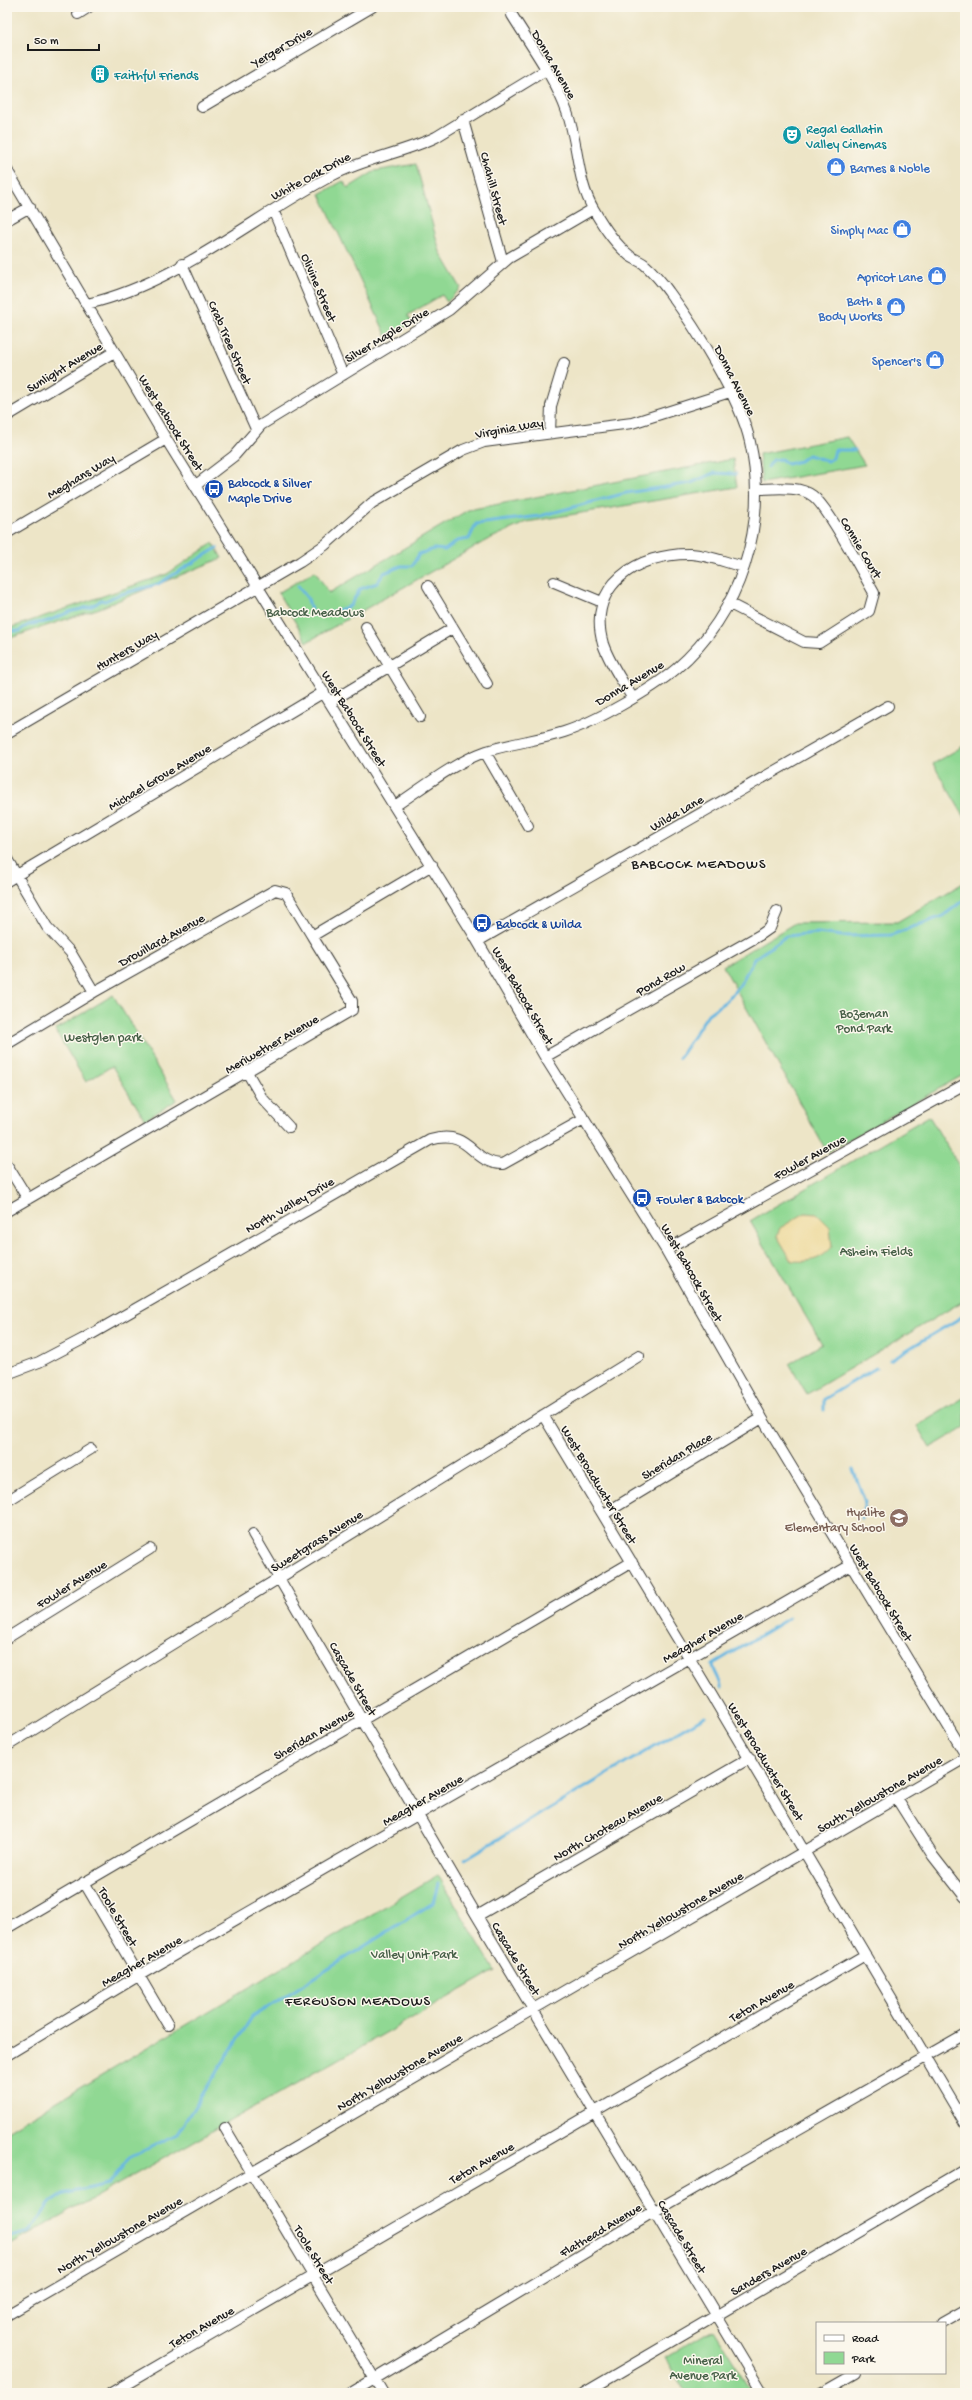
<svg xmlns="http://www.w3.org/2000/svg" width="972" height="2400" font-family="'Gochi Hand',sans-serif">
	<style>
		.green { fill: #90d893; stroke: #567a58 }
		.sand { fill: #eeda9e; stroke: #857b5d }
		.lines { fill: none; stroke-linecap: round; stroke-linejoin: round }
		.stream { stroke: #68b7e2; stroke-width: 3 }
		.minor-casing { stroke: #3b3a36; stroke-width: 12 }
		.minor { stroke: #fff; stroke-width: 10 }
		.labels { text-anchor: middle; stroke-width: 3; stroke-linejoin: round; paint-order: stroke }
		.street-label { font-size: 13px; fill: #1c1c1c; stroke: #fbf7ec }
		.culture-label { font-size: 13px; fill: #0d838f; stroke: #fbf7ec; text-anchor: start }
		.shop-label { font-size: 13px; fill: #366cbe; stroke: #fbf7ec; text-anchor: end }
		.transit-label { font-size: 13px; fill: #164399; stroke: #fbf7ec; text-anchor: start }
		.park-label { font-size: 13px; fill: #455e46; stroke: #fbf7ec }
		.education-label { font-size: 13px; fill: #785e54; stroke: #fbf7ec; text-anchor: end }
		.neighbourhood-label { font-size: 14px; letter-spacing: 1px; fill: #1c1c1c; stroke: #fbf7ec }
	</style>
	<rect width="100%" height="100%" fill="#fbf7ec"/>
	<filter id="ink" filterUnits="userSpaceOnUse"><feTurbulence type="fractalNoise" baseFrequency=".025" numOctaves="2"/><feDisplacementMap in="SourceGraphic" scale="8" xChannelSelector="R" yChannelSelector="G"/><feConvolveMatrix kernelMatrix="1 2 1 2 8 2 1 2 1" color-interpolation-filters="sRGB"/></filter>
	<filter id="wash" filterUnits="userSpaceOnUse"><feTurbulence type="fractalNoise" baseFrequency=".012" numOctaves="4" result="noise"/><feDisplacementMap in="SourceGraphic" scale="16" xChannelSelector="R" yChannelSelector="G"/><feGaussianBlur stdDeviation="0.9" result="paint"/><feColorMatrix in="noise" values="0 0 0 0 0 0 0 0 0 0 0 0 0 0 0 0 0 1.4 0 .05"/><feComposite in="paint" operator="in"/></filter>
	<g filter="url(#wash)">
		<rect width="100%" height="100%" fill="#ede5c7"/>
		<path class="green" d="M416,164l24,88 21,36 -14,14 -5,-7 -34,20 4,8 -25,14 -67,-143 23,-13 5,7 27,-17z
			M847,437l18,28 -103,18 -3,-29z
			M733,459l4,28 -210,35 -40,18 -180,102 -29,-49 37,-22 14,22 139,-83z
			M213,543l9,15 -122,50 -93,31v-10l160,-55z
			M965,745v73l-32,-54z
			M965,882v192l-138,78 -104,-186 72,-43 102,-1z
			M113,995l64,105 -32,20 -33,-54 -26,16 -31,-52z
			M929,1116l36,60v124l-158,94 -18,-30 33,-20 -72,-123z
			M965,1397v30l-35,21 -13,-22z
			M438,1875l57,96 -488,276v-116z
			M713,2329l40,64h-67l-21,-35z"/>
		<path class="sand" d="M805,1213l12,1 13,13 2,20c-12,14 -23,15 -40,14l-15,-25 3,-8z"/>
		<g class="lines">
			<path class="stream" d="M768,467l5,-7 8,-1 6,5 13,-3 8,-6 20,6 5,-3 2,-8h20
				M298,586l10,13 4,15h16l22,-8 10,-17 17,-6 7,-10 17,-7h11l7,-12 15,-5 11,1 12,-9 12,-2 7,-15 64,-8 86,-23 65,-10 23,-10 22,1
				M7,631h13c8,-9 18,-7 28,-10 9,-3 17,-8 25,-10 11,-3 20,-3 28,-11l4,1 13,-6 40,-11 59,-36
				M679,1058l29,-44 18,-13 14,-16 14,-26 32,-23 31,-3 26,3 48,-1 52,-19 22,-17
				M890,1360l75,-45
				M824,1410v-11l52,-31
				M853,1469l12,33 -4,16
				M721,1687c0,-8 -8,-15 -8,-23l76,-46
				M465,1859l240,-143
				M7,2238l22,-6 22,-30 12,-8 46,-10 20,-26 48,-24 75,-117 181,-114 5,-19"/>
		</g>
	</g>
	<g filter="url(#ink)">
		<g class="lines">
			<g class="minor-casing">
				<path id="minor" d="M78,14l11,-7
					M202,107l170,-100
					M463,120l40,142
					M7,170l159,269 305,491 74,127 121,193 96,168 203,336
					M273,210l70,165
					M7,220l23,-13
					M182,264l74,165
					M87,304c91,-21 165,-87 246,-129 33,-17 70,-22 103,-38l110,-67
					M7,416l107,-64
					M550,433l1,-27 13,-43
					M196,485l38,-29 27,-31 188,-115 60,-52 84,-49
					M7,533l159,-94
					M554,582l48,20
					M428,586l59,98
					M728,603l76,39 15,1 50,-32 5,-18c-12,-21 -45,-85 -61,-97 -14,-11 -40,-7 -57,-7
					M366,627l54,90
					M632,697c-10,-16 -23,-35 -29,-53 -17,-59 35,-91 88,-90 18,1 36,9 53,13
					M330,702l123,-74
					M7,733l293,-171 25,-17 47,-42 91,-53 21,-8 148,-19 98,-31
					M485,752l43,74
					M395,806c29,-19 58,-43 92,-55 25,-8 52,-11 77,-19 31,-10 87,-42 112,-63 65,-56 93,-144 74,-227 -9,-43 -55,-115 -81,-150 -7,-10 -16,-20 -25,-28 -4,-3 -10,-5 -14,-8 -15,-12 -27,-30 -36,-46 -18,-30 -15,-65 -27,-98 -12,-34 -36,-66 -55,-97
					M7,859l40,68 24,26 23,39
					M7,881l317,-189
					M478,941l410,-235
					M7,1044l87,-52 181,-102 11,3 26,43
					M545,1057l215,-122 10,-7 7,-17
					M247,1072l15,26 27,29
					M7,1165l21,34
					M7,1211l345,-201v-9l-40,-65 120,-71
					M666,1250l299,-166
					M7,1374l32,-12 44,-23 347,-199c42,-12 40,24 73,24l81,-45
					M543,1415l168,279 254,429
					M7,1501l84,-52
					M604,1514l158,-96
					M253,1534l224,382 286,477
					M7,1638l143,-89
					M7,1746l632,-390
					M897,1799l36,57 32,41
					M84,1882l84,143
					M477,1916l273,-158
					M7,1928l625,-366
					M7,2055l131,-79 713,-411
					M225,2128l158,265
					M7,2315l958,-557
					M942,2323l23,-13
					M111,2393l754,-438
					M351,2393l302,-181 312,-178
					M584,2393l381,-223
					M821,2393l35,-20"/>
			</g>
			<use href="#minor" class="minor"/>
		</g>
	</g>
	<defs>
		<g id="building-disc" transform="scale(1)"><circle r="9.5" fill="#0f9aa8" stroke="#fbf7ec"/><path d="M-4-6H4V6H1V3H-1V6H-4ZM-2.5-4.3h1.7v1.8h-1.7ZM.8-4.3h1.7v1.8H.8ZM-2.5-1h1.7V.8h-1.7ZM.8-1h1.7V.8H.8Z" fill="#fff"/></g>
		<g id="theatre-disc" transform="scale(1)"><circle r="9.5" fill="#0f9aa8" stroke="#fbf7ec"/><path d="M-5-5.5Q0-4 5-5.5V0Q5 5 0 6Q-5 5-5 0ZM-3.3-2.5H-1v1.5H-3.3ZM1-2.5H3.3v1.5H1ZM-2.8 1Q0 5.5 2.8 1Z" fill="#fff"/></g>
		<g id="shop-disc" transform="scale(1)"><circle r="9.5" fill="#3f7fe0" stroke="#fbf7ec"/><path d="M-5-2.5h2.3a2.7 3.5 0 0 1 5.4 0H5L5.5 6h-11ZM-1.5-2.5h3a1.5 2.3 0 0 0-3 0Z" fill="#fff"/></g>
		<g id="bus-disc" transform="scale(1)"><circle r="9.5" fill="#1a4fb4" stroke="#fbf7ec"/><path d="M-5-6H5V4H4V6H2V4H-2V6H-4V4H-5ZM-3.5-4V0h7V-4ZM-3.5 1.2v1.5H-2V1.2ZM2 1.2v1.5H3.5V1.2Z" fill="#fff"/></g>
		<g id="school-disc" transform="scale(1)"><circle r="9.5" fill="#8d6e63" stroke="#fbf7ec"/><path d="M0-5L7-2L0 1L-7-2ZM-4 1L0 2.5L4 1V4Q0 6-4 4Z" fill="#fff"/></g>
	</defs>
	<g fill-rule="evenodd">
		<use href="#building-disc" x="100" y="74"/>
		<use href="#theatre-disc" x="792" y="135"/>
		<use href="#shop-disc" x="836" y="167"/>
		<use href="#shop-disc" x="902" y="229"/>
		<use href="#shop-disc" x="937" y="276"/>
		<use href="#shop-disc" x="896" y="307"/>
		<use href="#shop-disc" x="935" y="360"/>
		<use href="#bus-disc" x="214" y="489"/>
		<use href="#bus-disc" x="482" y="923"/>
		<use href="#bus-disc" x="642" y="1198"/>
		<use href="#school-disc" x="899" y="1518"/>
	</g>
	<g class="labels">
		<g class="street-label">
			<text transform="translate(281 46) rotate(-30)" y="5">Yerger Drive</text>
			<text transform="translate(555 64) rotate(60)" y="5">Donna Avenue</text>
			<text transform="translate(310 175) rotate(-28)" y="5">White Oak Drive</text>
			<text transform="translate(495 188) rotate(75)" y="5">Chahill Street</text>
			<text transform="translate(320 287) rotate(67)" y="5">Olivine Street</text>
			<text transform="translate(386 334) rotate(-31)" y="5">Silver Maple Drive</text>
			<text transform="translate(231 342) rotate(66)" y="5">Crab Tree Street</text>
			<text transform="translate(64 366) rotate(-31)" y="5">Sunlight Avenue</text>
			<text transform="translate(736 380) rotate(63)" y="5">Donna Avenue</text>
			<text transform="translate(172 422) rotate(58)" y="5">West Babcock Street</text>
			<text transform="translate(509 427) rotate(-10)" y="5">Virginia Way</text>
			<text transform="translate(80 475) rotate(-31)" y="5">Meghans Way</text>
			<text transform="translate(862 547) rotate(59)" y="5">Connie Court</text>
			<text transform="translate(126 649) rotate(-30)" y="5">Hunters Way</text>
			<text transform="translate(629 682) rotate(-31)" y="5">Donna Avenue</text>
			<text transform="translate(355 718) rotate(58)" y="5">West Babcock Street</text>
			<text transform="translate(159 776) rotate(-31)" y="5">Michael Grove Avenue</text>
			<text transform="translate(676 812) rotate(-30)" y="5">Wilda Lane</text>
			<text transform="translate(161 939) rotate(-29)" y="5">Drouillard Avenue</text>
			<text transform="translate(660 978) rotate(-30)" y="5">Pond Row</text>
			<text transform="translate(524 995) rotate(60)" y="5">West Babcock Street</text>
			<text transform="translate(271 1043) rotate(-30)" y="5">Meriwether Avenue</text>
			<text transform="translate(809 1156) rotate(-29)" y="5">Fowler Avenue</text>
			<text transform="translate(289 1204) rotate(-30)" y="5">North Valley Drive</text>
			<text transform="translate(693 1272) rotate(60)" y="5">West Babcock Street</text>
			<text transform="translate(676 1455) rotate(-31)" y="5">Sheridan Place</text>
			<text transform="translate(600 1484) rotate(59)" y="5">West Broadwater Street</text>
			<text transform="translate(316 1540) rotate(-32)" y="5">Sweetgrass Avenue</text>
			<text transform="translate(71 1583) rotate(-32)" y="5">Fowler Avenue</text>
			<text transform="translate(882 1592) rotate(59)" y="5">West Babcock Street</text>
			<text transform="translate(702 1636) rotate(-30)" y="5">Meagher Avenue</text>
			<text transform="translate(354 1678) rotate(60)" y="5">Cascade Street</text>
			<text transform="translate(313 1733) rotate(-30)" y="5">Sheridan Avenue</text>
			<text transform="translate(767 1761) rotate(59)" y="5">West Broadwater Street</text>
			<text transform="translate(879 1793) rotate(-30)" y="5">South Yellowstone Avenue</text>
			<text transform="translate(422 1799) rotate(-30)" y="5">Meagher Avenue</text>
			<text transform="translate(607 1826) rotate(-30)" y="5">North Choteau Avenue</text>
			<text transform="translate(680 1909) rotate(-30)" y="5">North Yellowstone Avenue</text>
			<text transform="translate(119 1916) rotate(60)" y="5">Toole Street</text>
			<text transform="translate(517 1958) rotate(59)" y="5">Cascade Street</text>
			<text transform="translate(141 1960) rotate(-30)" y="5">Meagher Avenue</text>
			<text transform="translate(761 2000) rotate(-30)" y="5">Teton Avenue</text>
			<text transform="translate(399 2071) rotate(-30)" y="5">North Yellowstone Avenue</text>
			<text transform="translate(481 2162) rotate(-30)" y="5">Teton Avenue</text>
			<text transform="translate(600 2229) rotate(-31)" y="5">Flathead Avenue</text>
			<text transform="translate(119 2234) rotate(-30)" y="5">North Yellowstone Avenue</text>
			<text transform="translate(683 2236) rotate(59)" y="5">Cascade Street</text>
			<text transform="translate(315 2254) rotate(59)" y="5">Toole Street</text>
			<text transform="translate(768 2270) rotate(-30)" y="5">Sanders Avenue</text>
			<text transform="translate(201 2326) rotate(-30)" y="5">Teton Avenue</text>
		</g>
		<g class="culture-label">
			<text x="114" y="79">Faithful Friends</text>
			<text x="806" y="133">Regal Gallatin<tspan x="806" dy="15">Valley Cinemas</tspan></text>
		</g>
		<g class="shop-label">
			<text x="850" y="172" text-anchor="start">Barnes &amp; Noble</text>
			<text x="888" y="234">Simply Mac</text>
			<text x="923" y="281">Apricot Lane</text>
			<text x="882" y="305">Bath &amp;<tspan x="882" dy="15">Body Works</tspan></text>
			<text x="921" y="365">Spencer's</text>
		</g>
		<g class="transit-label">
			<text x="228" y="487">Babcock &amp; Silver<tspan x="228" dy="15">Maple Drive</tspan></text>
			<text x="496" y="928">Babcock &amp; Wilda</text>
			<text x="656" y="1203">Fowler &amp; Babcok</text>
		</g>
		<g class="park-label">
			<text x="315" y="616">Babcock Meadows</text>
			<text x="864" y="1017">Bozeman<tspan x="864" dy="15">Pond Park</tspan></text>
			<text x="103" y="1041">Westglen park</text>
			<text x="876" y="1255">Asheim Fields</text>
			<text x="414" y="1958">Valley Unit Park</text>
			<text x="703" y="2364">Mineral<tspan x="703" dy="15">Avenue Park</tspan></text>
		</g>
		<g class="education-label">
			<text x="885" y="1516">Hyalite<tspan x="885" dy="15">Elementary School</tspan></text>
		</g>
		<g class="neighbourhood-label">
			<text x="699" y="868">BABCOCK MEADOWS</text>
			<text x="358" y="2005">FERGUSON MEADOWS</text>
		</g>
	</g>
	<rect width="972" height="2400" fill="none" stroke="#fbf7ec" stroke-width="24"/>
	<rect x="816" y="2322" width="130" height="52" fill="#fbf7ec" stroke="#a29f99"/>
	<rect x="824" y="2335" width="20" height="6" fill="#ffffff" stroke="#a29f99"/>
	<text x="852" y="2342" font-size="12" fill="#1c1c1c">Road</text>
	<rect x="824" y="2352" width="20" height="12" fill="#90d893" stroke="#a29f99"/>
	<text x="852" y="2362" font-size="12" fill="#1c1c1c">Park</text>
	<path d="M28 44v6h71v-6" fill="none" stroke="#1c1c1c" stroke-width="2"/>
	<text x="34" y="44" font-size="12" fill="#1c1c1c" stroke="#fbf7ec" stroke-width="3" paint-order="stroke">50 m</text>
</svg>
